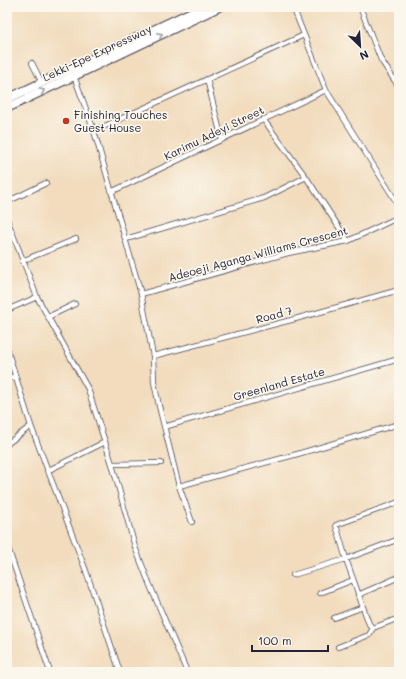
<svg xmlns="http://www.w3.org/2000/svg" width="406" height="679" font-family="Mali,sans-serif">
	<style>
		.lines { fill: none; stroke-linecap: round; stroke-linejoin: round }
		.minor-casing { stroke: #413e4e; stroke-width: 6 }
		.trunk-casing { stroke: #413e4e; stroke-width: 10 }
		.minor { stroke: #fff; stroke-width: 4.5 }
		.trunk { stroke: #fff; stroke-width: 8 }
		.oneway { stroke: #9c9ca7 }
		.poi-dot { fill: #c8321e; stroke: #fbf7ec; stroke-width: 1.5 }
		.labels { text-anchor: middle; stroke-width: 3.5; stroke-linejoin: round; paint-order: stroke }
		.street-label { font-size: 11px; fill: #22223b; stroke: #fbf7ec }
		.poi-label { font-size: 11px; fill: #22223b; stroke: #fbf7ec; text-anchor: start }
	</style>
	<rect width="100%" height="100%" fill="#fbf7ec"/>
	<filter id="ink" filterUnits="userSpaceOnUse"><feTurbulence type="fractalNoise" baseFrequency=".025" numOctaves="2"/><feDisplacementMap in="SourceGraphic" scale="8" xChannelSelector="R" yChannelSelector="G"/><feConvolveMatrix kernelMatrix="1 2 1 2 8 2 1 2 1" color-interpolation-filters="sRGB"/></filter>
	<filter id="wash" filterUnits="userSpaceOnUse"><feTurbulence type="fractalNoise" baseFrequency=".012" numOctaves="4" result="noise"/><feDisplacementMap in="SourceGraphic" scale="16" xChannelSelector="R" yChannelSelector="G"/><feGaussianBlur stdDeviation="0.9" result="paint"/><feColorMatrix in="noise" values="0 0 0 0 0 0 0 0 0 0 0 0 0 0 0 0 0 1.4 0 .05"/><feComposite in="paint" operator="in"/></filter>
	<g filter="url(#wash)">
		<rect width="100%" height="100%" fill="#f2dcbd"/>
	</g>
	<g filter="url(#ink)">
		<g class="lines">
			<g class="minor-casing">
				<path id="minor" d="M293,7l33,83 73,116
					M360,7l21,53 18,27
					M32,63l10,20
					M74,76l20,55 47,163 12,62 1,26 5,24 20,80 13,36
					M207,79l15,61
					M263,119l43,58 42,64
					M94,131l210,-96
					M111,192l215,-102
					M7,202l39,-19
					M7,219l30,78 51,92 24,75 23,83 14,36 38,89
					M126,239l138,-41 42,-21
					M22,261l54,-22
					M141,294l147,-41 60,-12 51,-24
					M7,310l30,-13
					M48,317l27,-13
					M7,349l24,77 55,145 34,101
					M153,356l142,-37 104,-29
					M7,379l8,-3
					M164,427l235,-68
					M7,444l24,-18
					M112,464l49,-1
					M47,471l58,-29
					M179,486l115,-31 105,-31
					M399,502l-63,23 10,34 23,65 4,4 26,-10
					M7,545l43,127
					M293,575l53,-16 53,-20
					M320,593l33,-13
					M358,595l41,-18
					M334,618l29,-11
					M338,647l31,-12 4,-7"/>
			</g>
			<g class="trunk-casing">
				<path id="trunk" d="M7,99l195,-92
					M7,108l212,-101"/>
			</g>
			<use href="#minor" class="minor"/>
			<use href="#trunk" class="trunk"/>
		</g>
		<defs><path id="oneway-chevron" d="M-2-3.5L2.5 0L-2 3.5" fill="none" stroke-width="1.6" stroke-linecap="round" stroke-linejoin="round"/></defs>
		<g class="oneway">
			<use href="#oneway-chevron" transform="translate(160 35) rotate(-26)"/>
			<use href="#oneway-chevron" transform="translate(42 91) rotate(-25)"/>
		</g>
	</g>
	<circle class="poi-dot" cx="66" cy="121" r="4"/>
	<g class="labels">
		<g class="street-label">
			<text transform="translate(97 53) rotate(-25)" y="4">Lekki-Epe Expressway</text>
			<text transform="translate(214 133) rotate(-26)" y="4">Karimu Adeyi Street</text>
			<text transform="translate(258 254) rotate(-15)" y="4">Adeoeji Aganga Williams Crescent</text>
			<text transform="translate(274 315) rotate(-15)" y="4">Road 7</text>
			<text transform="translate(279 384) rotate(-16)" y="4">Greenland Estate</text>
		</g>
		<g class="poi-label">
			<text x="74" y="119">Finishing Touches<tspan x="74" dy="13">Guest House</tspan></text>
		</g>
	</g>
	<rect width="406" height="679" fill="none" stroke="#fbf7ec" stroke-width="24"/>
	<g transform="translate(360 46) rotate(155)" stroke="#fbf7ec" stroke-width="3" paint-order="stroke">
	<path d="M0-3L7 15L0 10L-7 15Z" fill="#22223b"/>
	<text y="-6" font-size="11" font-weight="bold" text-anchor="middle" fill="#22223b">N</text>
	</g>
	<path d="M252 645v6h76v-6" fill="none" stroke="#22223b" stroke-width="2"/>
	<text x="258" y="645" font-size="12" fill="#22223b" stroke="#fbf7ec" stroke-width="3" paint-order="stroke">100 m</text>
</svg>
